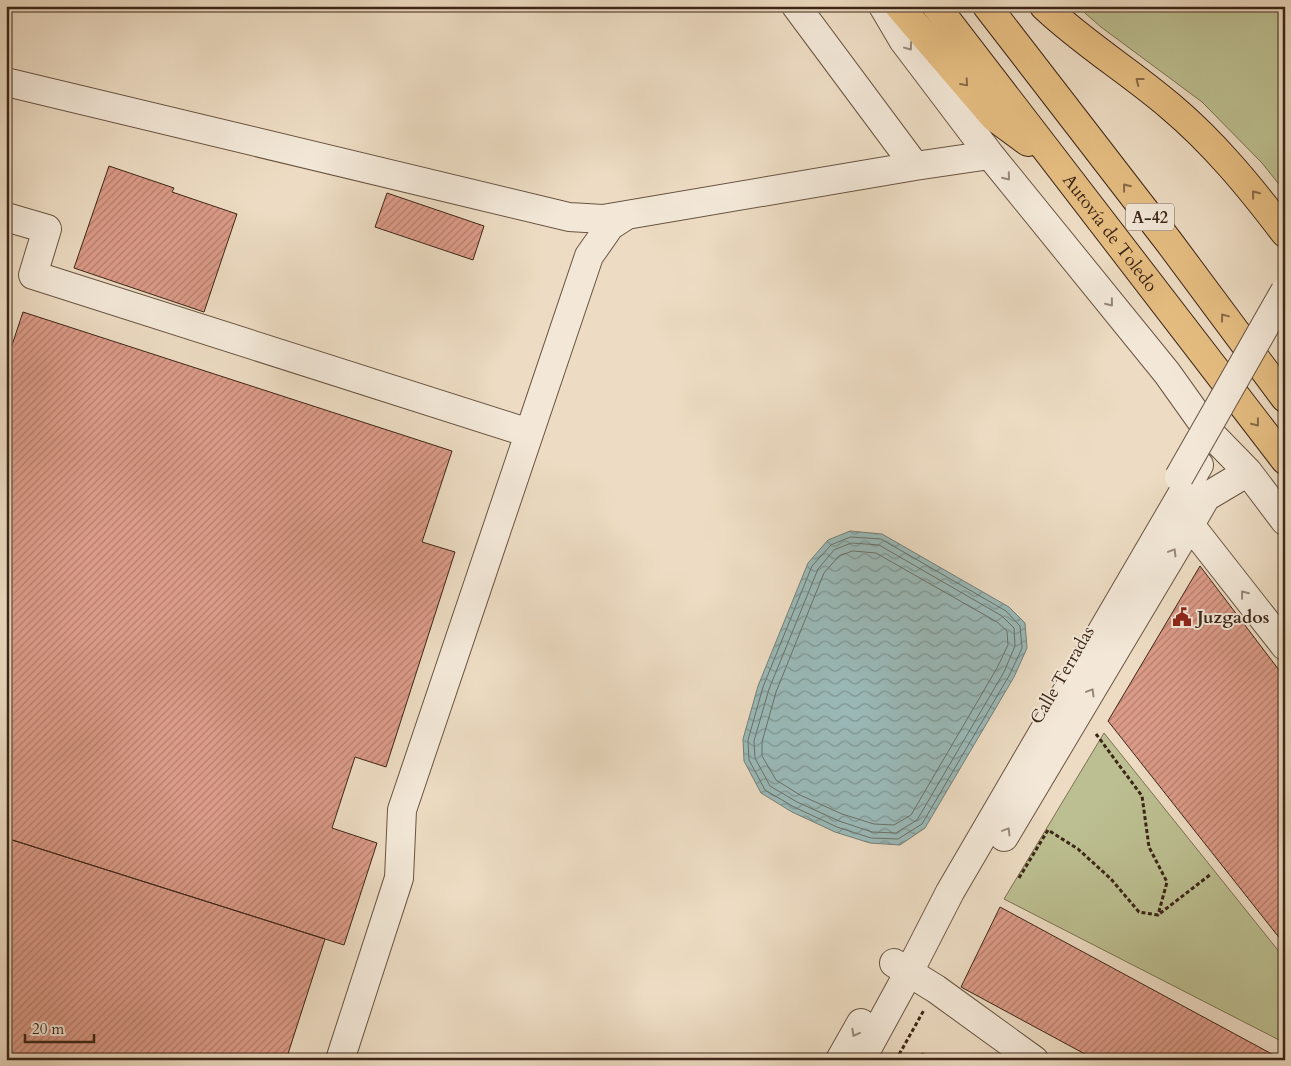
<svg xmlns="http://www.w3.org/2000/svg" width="1291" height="1066" font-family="Cardo,serif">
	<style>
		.park { fill: #bcbf91; stroke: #7c7254 }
		.water { fill: url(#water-waves); stroke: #757f78 }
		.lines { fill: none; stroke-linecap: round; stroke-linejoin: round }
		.shore { stroke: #6c7068; stroke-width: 1 }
		.building { fill: url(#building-hatch); stroke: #3d2617 }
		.minor-casing { stroke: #695442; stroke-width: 30 }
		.highway-casing { stroke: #3d2617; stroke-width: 30 }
		.path { stroke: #3d2617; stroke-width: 3; stroke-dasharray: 4 2.5; stroke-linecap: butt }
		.minor { stroke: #f3e8d8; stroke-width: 28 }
		.highway { stroke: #e6be82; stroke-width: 28 }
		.minor-bridge-casing { stroke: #695442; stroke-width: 30; stroke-linecap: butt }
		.minor-bridge { stroke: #f3e8d8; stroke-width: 28 }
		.oneway { stroke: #988778 }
		.oneway2 { stroke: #896a47 }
		.labels { text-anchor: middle; stroke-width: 4; stroke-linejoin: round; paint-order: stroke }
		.shield { fill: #f3e8d8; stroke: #746051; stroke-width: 1 }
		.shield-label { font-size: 16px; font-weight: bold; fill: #3d2617 }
		.street-label { font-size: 18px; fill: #3d2617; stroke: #f3e8d8 }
		.poi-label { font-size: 18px; font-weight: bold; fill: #3d2617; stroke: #f3e8d8; text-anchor: start }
	</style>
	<defs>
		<pattern id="water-waves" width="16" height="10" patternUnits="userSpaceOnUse" patternTransform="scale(1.25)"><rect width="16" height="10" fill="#9abab9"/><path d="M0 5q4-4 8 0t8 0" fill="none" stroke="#7f9795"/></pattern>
		<pattern id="building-hatch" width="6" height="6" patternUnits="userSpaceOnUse" patternTransform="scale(1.25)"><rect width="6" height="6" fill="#dc9b88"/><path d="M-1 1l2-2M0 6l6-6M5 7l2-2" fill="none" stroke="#b47e6e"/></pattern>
	</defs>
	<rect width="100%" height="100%" fill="#eddcc3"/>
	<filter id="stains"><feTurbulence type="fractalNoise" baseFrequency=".004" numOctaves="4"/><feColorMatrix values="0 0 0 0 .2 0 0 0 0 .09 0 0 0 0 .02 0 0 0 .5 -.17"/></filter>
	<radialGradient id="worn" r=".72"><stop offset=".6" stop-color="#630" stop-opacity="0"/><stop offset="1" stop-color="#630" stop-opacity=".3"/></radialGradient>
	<path class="park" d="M1077,6h208v186l-23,-29 -60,-61 -101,-75z
		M1104,733l181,226v84l-281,-144z"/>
	<path class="water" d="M850,531l32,3 127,73 16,16 2,25 -13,29 -89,151 -25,17 -30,-2 -35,-11 -43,-20 -31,-19 -17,-32 -1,-22 15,-53 50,-123 20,-23z"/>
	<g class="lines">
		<path class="shore" d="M851,537l30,2 125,72 14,15 2,22 -12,26 -88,150 -24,15 -27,-1 -34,-11 -43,-20 -29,-17 -16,-30 -1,-20 15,-53 49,-121 19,-21z
			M852,543l27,2 123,71 12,12 1,18 -11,26 -87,148 -21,13 -24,-1 -33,-11 -42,-19 -27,-16 -15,-28 -1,-17 15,-52 49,-120 16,-19z
			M853,551l23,2 121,69 10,9 1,14 -11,23 -86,147 -17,10 -20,-1 -32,-10 -42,-19 -24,-15 -14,-24v-14l14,-50 48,-119 15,-17z"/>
	</g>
	<path class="building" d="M109,166l65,22 -2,4 65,22 -33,98 -130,-44z
		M387,193l97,33 -11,34 -98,-33z
		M23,312l429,139 -30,91 33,10 -69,215 -31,-10 -23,71 45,15 -33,102 -338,-107v-475z
		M1200,566l85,112v267l-177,-224z
		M6,838l319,101 -39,121h-280z
		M1000,907l283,153h-187l-135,-73z
		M922,1053l15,7h-19z"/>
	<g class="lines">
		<g class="minor-casing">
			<path id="minor" d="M796,6l119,160
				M883,6l20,34 87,115 177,218 42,59 39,40 37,49
				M6,82l563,135 34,2 312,-53 75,-11
				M6,217l41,12 -14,46 496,158
				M1248,472l-42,25 -15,26 3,7 91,116
				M1004,837l187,-314
				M894,963l42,26 98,71
				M340,1060l59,-182 3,-68 187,-554 21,-30 17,-11
				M840,1060l21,-37
				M861,1060l48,-88 41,-80 249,-427"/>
		</g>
		<g class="highway-casing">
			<g id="highway">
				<path d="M899,6l95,111 34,25"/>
				<path id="s1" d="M936,6l349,454"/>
				<path d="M987,6l182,236 116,156"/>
				<path d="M1044,6c39,37 85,65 126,100 44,37 80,81 115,127"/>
			</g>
		</g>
		<path class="path" d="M1096,734l46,62 7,51 18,35 -9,33
			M1019,878l29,-48 30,19 33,30 28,33 19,3 53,-41
			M896,1060l28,-50"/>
		<use href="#minor" class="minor"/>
		<use href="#highway" class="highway"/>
		<g class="minor-bridge-casing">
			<path id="minor-bridge" d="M1179,477l106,-186"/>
		</g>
		<use href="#minor-bridge" class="minor-bridge"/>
	</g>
	<defs><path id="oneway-chevron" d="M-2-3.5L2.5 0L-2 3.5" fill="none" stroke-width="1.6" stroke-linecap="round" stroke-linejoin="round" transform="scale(1.25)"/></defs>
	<g class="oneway">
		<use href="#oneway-chevron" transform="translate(909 47) rotate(53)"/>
		<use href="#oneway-chevron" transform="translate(1007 177) rotate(51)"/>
		<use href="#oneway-chevron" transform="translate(1110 303) rotate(51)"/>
		<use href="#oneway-chevron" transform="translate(1173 552) rotate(-59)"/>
		<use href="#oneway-chevron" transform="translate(1244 594) rotate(-128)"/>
		<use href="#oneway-chevron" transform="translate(1091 692) rotate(-59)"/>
		<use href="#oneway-chevron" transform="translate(1007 831) rotate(-59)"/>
		<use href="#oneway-chevron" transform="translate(855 1033) rotate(119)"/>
	</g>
	<g class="oneway2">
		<use href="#oneway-chevron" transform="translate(1139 81) rotate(-142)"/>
		<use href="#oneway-chevron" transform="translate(965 83) rotate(49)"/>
		<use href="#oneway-chevron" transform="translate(1126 187) rotate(-128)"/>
		<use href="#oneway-chevron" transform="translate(1255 194) rotate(-129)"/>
		<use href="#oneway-chevron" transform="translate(1224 317) rotate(-127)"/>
		<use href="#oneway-chevron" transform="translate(1256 423) rotate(52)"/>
	</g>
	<defs>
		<g id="civic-bare" transform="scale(1.5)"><path d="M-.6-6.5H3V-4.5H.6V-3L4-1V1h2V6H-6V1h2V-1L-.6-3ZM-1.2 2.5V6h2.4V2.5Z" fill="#8f2418" stroke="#f3e8d8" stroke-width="2.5" paint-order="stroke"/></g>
	</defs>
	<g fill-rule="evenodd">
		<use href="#civic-bare" x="1182" y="617"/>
	</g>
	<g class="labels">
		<rect class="shield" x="1126" y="203.5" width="48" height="27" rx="4"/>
		<g class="shield-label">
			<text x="1150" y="223">A-42</text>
		</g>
		<g class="street-label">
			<text dy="6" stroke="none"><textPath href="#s1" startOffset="286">Autovía de Toledo</textPath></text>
			<text transform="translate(1062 675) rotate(-60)" y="6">Calle Terradas</text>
		</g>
		<g class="poi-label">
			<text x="1197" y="623">Juzgados</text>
		</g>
	</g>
	<rect width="1291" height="1066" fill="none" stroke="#eddcc3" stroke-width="25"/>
	<rect x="8" y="8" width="1276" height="1051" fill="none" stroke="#3d2617" stroke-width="2.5"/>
	<rect x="12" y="12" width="1266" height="1041" fill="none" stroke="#3d2617"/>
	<path d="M25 1034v8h69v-8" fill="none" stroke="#3d2617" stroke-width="2.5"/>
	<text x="32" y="1034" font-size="15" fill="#3d2617" stroke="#f3e8d8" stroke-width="4" paint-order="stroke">20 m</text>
	<rect width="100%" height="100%" filter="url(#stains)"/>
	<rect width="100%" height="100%" fill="url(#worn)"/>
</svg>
